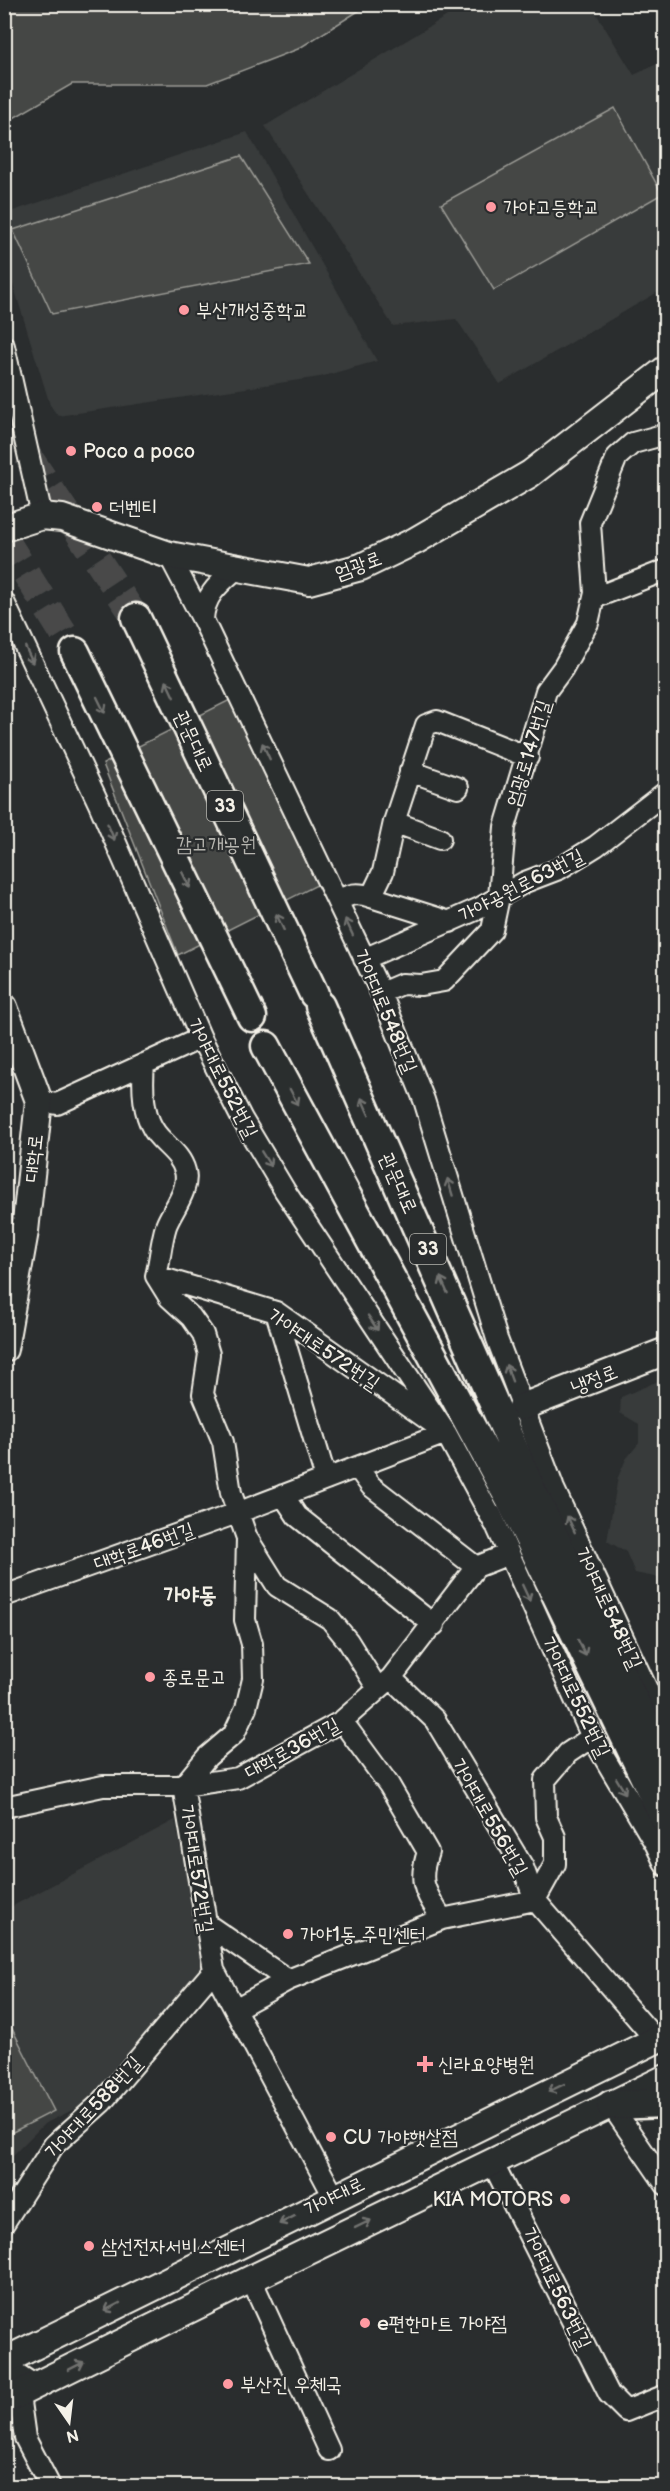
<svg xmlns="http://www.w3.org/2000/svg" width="670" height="2491" font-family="'Balsamiq Sans','Poor Story',sans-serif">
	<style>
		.built { fill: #373a3a }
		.green { fill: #444645; stroke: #9c9c96; stroke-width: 1.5 }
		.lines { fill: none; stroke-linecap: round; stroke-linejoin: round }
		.highway-tunnel { stroke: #484a4a; stroke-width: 28; stroke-dasharray: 28 14; stroke-linecap: butt }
		.minor-casing { stroke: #f4f1e8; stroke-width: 24 }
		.major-casing { stroke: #f4f1e8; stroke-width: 30 }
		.highway-casing { stroke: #f4f1e8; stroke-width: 33 }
		.minor { stroke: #2a2d2e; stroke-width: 20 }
		.major { stroke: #2a2d2e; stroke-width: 26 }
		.highway { stroke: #2a2d2e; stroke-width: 28 }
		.oneway { stroke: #71726f }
		.poi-dot { fill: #ff9aa2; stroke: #2a2d2e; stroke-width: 2 }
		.labels { text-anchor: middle; stroke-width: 4.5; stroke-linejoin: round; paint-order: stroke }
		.shield { fill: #2a2d2e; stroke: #b7b6b0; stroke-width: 1.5 }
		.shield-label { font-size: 18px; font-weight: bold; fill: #f4f1e8 }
		.poi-label { font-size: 20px; fill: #f4f1e8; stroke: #2a2d2e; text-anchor: start }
		.street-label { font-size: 20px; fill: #f4f1e8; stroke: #2a2d2e }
		.park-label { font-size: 20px; fill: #b6b5af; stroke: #2a2d2e }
		.quarter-label { font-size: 22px; font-weight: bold; fill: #f4f1e8; stroke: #2a2d2e }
	</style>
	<rect width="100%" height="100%" fill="#2a2d2e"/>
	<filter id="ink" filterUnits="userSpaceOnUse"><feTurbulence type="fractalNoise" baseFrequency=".0167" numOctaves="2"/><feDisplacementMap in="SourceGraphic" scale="12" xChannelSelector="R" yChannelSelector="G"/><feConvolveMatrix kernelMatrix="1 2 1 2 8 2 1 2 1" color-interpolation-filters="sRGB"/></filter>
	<g filter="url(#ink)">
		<path class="built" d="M465,5h126l43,70 31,-15v228l-165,96 -44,-65 -63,7 -128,-200z
			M247,132l130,229 -57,16 -262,39 -8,-11 -45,-147 -1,-44z
			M665,1378l1,201h-2l-29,-6 -9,-21 -19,-11 11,-64 8,-18 13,-16v-19l-19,-11 1,-16z
			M175,1820l32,155 -106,121 -57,28 -39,39v-253z"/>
		<path class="green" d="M5,4h363v1l-70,44 -91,35h-135l-67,39z
			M615,108l47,86 -168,96 -53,-86z
			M241,156l68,108 -257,50 -39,-84z
			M232,699l87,185 -141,71 -75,-191z
			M4,2013l50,98 -49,25h-1z"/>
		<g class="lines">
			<path class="highway-tunnel" d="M4,420l132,198
				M4,538l71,114"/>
			<g class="minor-casing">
				<path id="minor" d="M4,346l38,170
					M169,555l34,65 178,373 43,107 73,239 56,147
					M594,598l72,-28
					M4,602l95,202 102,234 41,81 43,72 161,242 49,91
					M203,620c1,-25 16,-36 34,-52
					M410,771l48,17
					M394,822l46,17
					M371,897l79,25
					M337,901c13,-7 20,-9 34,-4l12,-25 11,-50 32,-97 11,-4 91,36
					M364,959l116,-51 45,-26 34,-13 37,-23 70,-54
					M381,993l21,-9 19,1 23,-4 48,-51 7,-33 6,-70 41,-136 17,-23 25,-45 7,-30 -5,-70 27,-66 16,-14 33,-9
					M144,1064c-2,23 -2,56 16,74 9,10 21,18 25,33 5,19 -13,39 -19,55 -5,16 -6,34 -10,50l13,21 22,20 12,17 6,20 -6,40 20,48 8,51 16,45 30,48 53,33 18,22 30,48
					M39,1101l18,3 144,-66
					M4,1231l19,13
					M156,1276l120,36 161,114
					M276,1312l50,167
					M357,1467l14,19 105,81
					M548,1476l118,254
					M283,1495l14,21 137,109
					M491,1514l101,223 64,108 10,21
					M247,1538l-2,82 7,24 1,35 -7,29 -12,26 -27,23 -24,29 31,184 120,227
					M4,1596l233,-83 209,-80
					M391,1678l44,42 88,147 12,33 121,140
					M342,1721l47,64 39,67c-11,32 -2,40 14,67
					M4,1807l99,-21h80l55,-8 104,-57 49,-43 85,-111 33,-13
					M205,1923l83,57
					M235,2009l53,-29 154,-61 93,-19 20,-36v-27l-9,-20 -1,-37 23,-27 24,-16
					M611,2105l55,80
					M492,2162l117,232 17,17 40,-16
					M4,2223l50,-78 48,-43 112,-132
					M251,2279l78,171
					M4,2365l32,21
					M19,2395l6,43 25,48"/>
			</g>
			<g class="major-casing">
				<path id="major" d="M4,528l38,-12 20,2 107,37 140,26 52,-14 54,-26 115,-67 136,-105
					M4,1007l35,94 -14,130 -21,118
					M522,1407l144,-56
					M4,2361l662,-326
					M4,2401l247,-122 415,-201"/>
			</g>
			<g class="highway-casing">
				<path id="highway" d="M136,618l178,376
					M75,652l177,365
					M320,1006l213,487 133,272
					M266,1046l245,455 155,320
					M611,2105l55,-2"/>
			</g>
			<use href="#minor" class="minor"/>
			<use href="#major" class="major"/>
			<use href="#highway" class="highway"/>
		</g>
		<defs><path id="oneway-shaft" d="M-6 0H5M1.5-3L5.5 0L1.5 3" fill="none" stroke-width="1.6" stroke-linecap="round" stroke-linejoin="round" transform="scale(1.5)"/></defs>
		<g class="oneway">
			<use href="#oneway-shaft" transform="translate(29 655) rotate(65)"/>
			<use href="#oneway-shaft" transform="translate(170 689) rotate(-115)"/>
			<use href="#oneway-shaft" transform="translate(101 705) rotate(64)"/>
			<use href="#oneway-shaft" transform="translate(266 751) rotate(-115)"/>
			<use href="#oneway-shaft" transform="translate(111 832) rotate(67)"/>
			<use href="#oneway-shaft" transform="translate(186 880) rotate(64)"/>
			<use href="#oneway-shaft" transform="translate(280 922) rotate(-115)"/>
			<use href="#oneway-shaft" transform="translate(349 927) rotate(-115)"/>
			<use href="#oneway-shaft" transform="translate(294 1097) rotate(62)"/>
			<use href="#oneway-shaft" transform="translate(365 1106) rotate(-114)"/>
			<use href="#oneway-shaft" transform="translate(266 1159) rotate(58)"/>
			<use href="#oneway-shaft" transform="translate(450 1187) rotate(-107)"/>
			<use href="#oneway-shaft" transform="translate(444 1285) rotate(-114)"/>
			<use href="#oneway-shaft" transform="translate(373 1323) rotate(56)"/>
			<use href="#oneway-shaft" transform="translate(509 1373) rotate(-110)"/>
			<use href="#oneway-shaft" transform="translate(571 1524) rotate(-115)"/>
			<use href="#oneway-shaft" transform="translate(526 1593) rotate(65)"/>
			<use href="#oneway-shaft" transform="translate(582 1648) rotate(64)"/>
			<use href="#oneway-shaft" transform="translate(621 1786) rotate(59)"/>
			<use href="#oneway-shaft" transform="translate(556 2088) rotate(154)"/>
			<use href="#oneway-shaft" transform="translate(287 2220) rotate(153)"/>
			<use href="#oneway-shaft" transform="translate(363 2224) rotate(-26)"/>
			<use href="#oneway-shaft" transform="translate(112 2307) rotate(153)"/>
			<use href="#oneway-shaft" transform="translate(76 2366) rotate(-27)"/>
		</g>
	</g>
	<g class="poi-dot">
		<circle cx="491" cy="207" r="6"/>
		<circle cx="184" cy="310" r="6"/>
		<circle cx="71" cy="451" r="6"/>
		<circle cx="97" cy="507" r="6"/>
		<circle cx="150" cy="1677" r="6"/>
		<circle cx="288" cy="1934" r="6"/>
		<path d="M422 2055h6v6h6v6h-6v6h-6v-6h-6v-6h6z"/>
		<circle cx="331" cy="2137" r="6"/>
		<circle cx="565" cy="2199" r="6"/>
		<circle cx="89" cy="2246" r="6"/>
		<circle cx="365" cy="2323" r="6"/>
		<circle cx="228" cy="2384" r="6"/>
	</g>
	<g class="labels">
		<g class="shield">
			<rect x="207" y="791" width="36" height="30" rx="4.5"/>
			<rect x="410" y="1234" width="36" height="30" rx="4.5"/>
		</g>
		<g class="shield-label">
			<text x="225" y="812">33</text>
			<text x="428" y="1255">33</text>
		</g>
		<g class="poi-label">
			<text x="503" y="214">가야고등학교</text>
			<text x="196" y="317">부산개성중학교</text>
			<text x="83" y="458">Poco a poco</text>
			<text x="109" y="514">더벤티</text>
			<text x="162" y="1684">종로문고</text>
			<text x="300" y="1941">가야1동 주민센터</text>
			<text x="438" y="2071">신라요양병원</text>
			<text x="343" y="2144">CU 가야햇살점</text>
			<text x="553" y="2206" text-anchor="end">KIA MOTORS</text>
			<text x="101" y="2253">삼선전자서비스센터</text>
			<text x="377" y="2330">e편한마트 가야점</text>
			<text x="240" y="2391">부산진 우체국</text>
		</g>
		<g class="street-label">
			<text transform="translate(358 565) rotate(-20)" y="7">엄광로</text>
			<text transform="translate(194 741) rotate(65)" y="7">관문대로</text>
			<text transform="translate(528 753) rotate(-73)" y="7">엄광로147번길</text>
			<text transform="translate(521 885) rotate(-27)" y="7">가야공원로63번길</text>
			<text transform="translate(386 1011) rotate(67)" y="7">가야대로548번길</text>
			<text transform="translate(223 1078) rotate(63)" y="7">가야대로552번길</text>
			<text transform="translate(33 1158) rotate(-84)" y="7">대학로</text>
			<text transform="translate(399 1183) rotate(66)" y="7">관문대로</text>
			<text transform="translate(324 1349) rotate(34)" y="7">가야대로572번길</text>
			<text transform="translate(594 1379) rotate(-22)" y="7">냉정로</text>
			<text transform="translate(144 1546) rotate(-20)" y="7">대학로46번길</text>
			<text transform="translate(609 1608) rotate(65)" y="7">가야대로548번길</text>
			<text transform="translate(576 1697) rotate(64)" y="7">가야대로552번길</text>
			<text transform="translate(292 1748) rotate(-29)" y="7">대학로36번길</text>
			<text transform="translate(490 1817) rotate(60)" y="7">가야대로556번길</text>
			<text transform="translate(197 1869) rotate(81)" y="7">가야대로572번길</text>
			<text transform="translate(93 2107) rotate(-47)" y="7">가야대로588번길</text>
			<text transform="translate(334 2196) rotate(-26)" y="7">가야대로</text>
			<text transform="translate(557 2288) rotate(64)" y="7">가야대로563번길</text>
		</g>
		<g class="park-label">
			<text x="216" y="851">감고개공원</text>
		</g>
		<g class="quarter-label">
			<text x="190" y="1602">가야동</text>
		</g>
	</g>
	<rect width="670" height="2491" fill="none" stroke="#2a2d2e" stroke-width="24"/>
	<rect x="12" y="12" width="646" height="2467" fill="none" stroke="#f4f1e8" stroke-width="2" filter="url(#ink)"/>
	<g transform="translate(69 2422) rotate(166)" stroke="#2a2d2e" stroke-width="4.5" paint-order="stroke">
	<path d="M0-4.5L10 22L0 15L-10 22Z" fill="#f4f1e8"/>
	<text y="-9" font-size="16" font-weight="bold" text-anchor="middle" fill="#f4f1e8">N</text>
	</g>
</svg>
